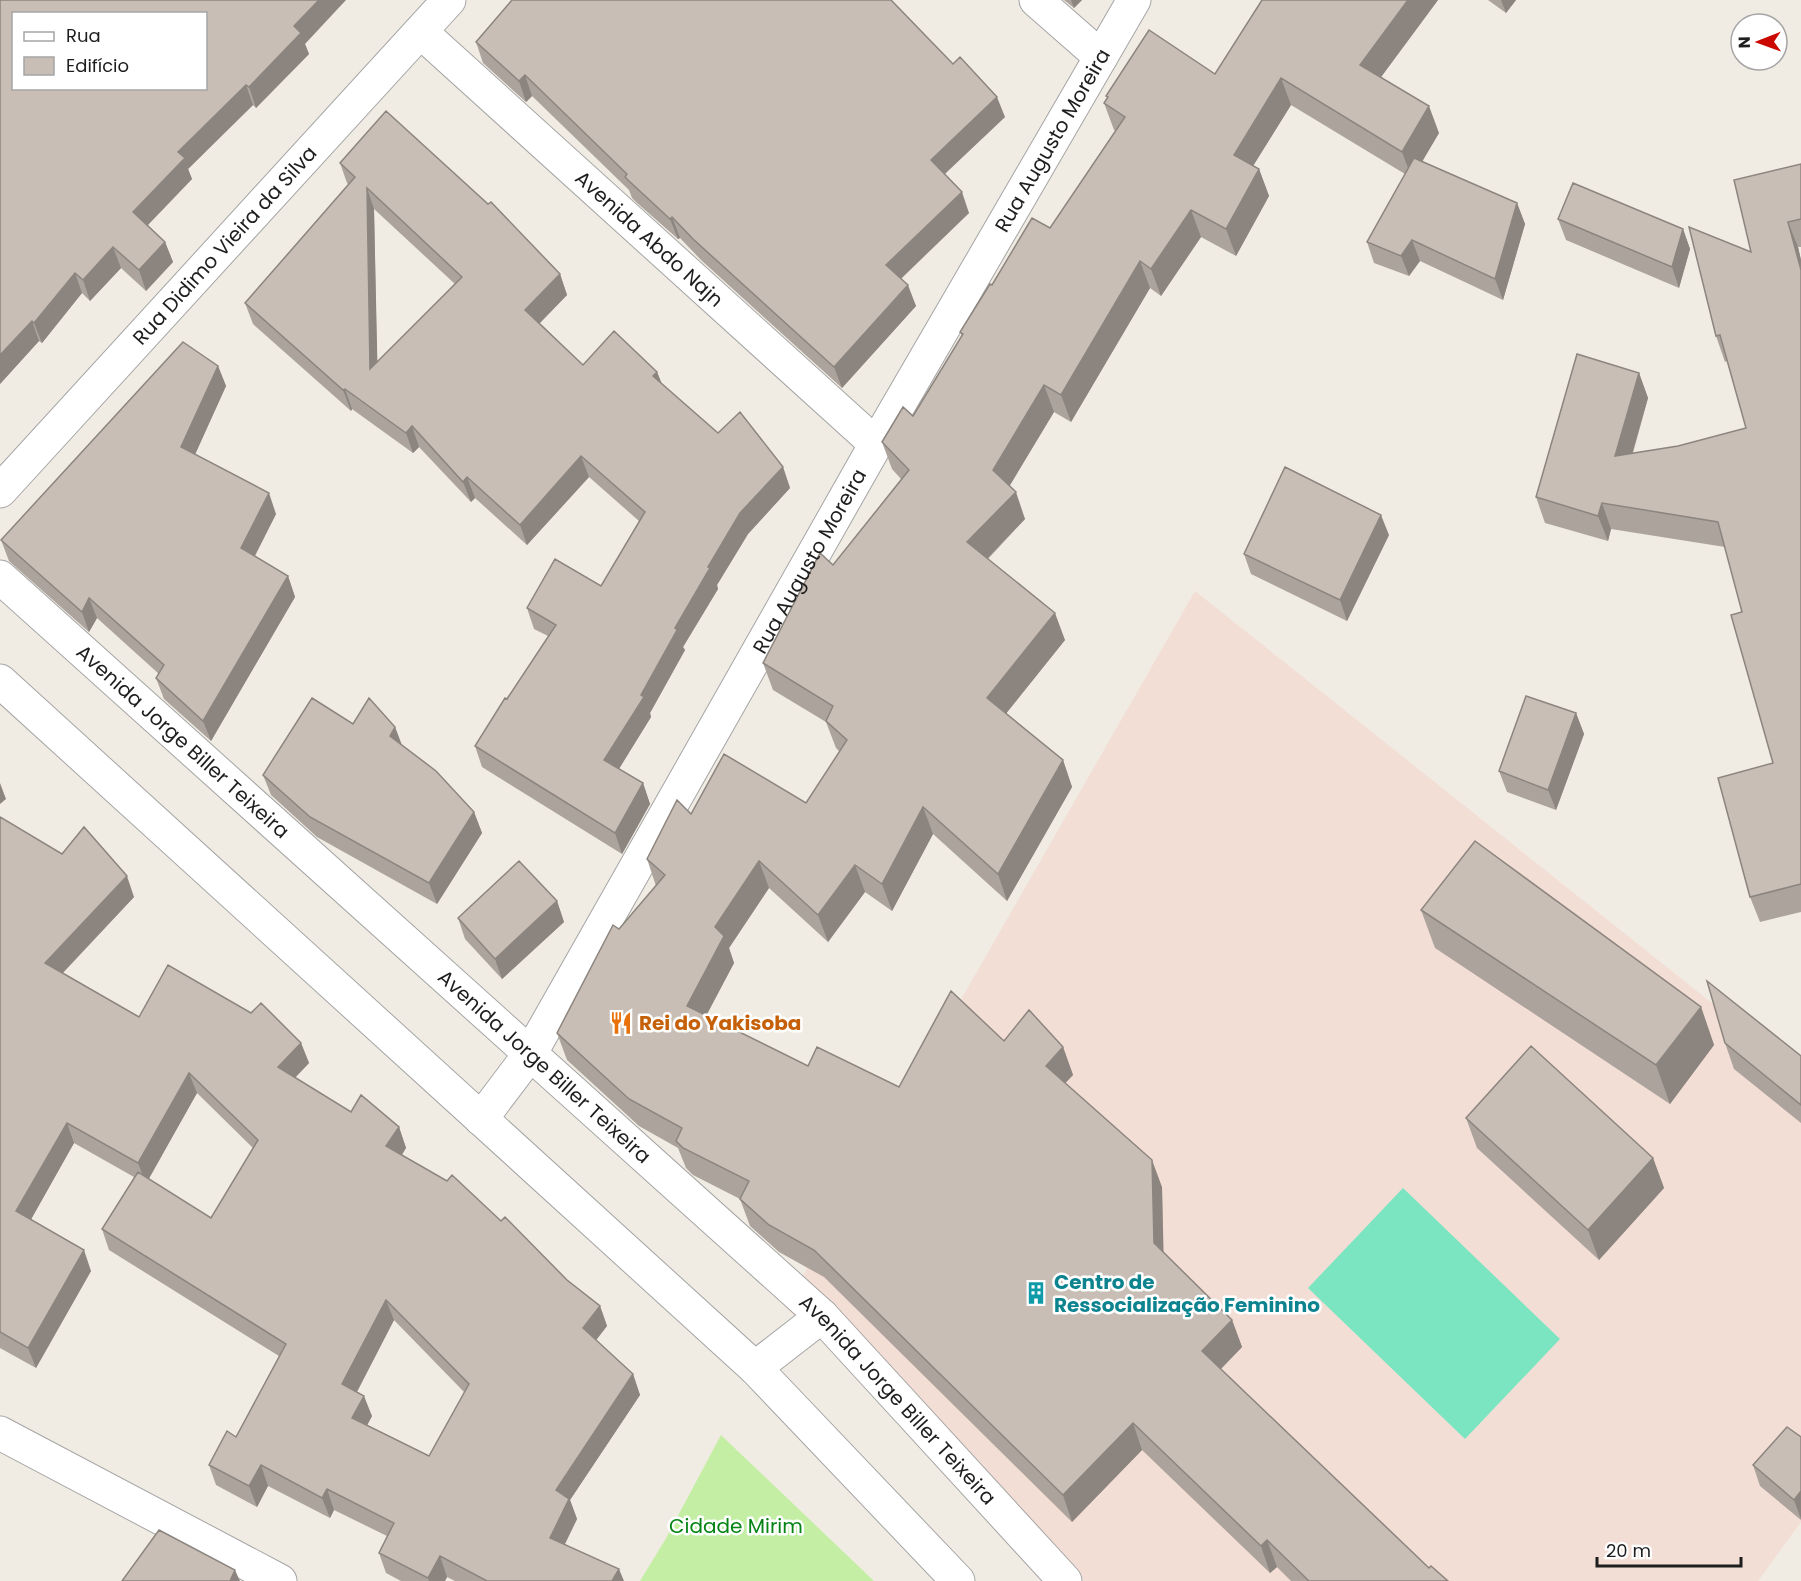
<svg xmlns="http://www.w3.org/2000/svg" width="1801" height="1581" font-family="Poppins,sans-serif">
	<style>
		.military { fill: #f3ded5 }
		.grass { fill: #c5eea5 }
		.pitch { fill: #7be5c1 }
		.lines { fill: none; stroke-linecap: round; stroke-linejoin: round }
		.minor-casing { stroke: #a5a5a5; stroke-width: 35 }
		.tertiary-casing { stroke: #a5a5a5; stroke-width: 35 }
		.minor { stroke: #fff; stroke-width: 33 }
		.tertiary { stroke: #fff; stroke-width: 33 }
		.wall { fill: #aca39d; fill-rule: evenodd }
		.shaded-wall { fill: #8c857f }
		.building { fill: #c8beb6; stroke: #8c857f; stroke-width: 1.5; fill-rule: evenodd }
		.labels { text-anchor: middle; stroke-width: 5; stroke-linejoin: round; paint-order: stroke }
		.street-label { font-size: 20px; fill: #1e1e1e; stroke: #fff }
		.food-label { font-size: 20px; font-weight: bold; fill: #c56008; stroke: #fff; text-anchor: start }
		.culture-label { font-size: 20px; font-weight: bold; fill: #0d838f; stroke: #fff; text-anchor: start }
		.park-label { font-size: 20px; fill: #048414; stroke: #fff }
	</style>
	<rect width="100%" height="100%" fill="#f0ece3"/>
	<path class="military" d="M1195,591l606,483v448l-43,59h-674l-299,-274z"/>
	<path class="grass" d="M721,1435l153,146h-234l25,-41z"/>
	<path class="pitch" d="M1403,1188l157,151 -95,100 -157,-151z"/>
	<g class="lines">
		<g class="minor-casing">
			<g id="minor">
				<path d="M1036,0l65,57"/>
				<path id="s1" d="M421,32l455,412"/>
				<path id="s2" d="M0,491l449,-491"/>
				<path id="s3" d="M481,1119l49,-65 346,-610 258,-444"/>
				<path d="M0,1433l280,148"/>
			</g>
		</g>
		<g class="tertiary-casing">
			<g id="tertiary">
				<path id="s4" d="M0,577l822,739 243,265"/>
				<path d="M0,681l755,687 203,213"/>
				<path d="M755,1368l67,-52"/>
			</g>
		</g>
		<use href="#minor" class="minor"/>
		<use href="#tertiary" class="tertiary"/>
	</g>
	<path class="wall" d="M0,0l305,44 4,10 -53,54 -3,-3 -65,64 4,10 -44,46 17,17 8,20 -27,29 -25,-23 -31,33 -8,-8 -40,50 -3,-2 -39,43z
		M1064,0h18l-8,8z
		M1262,0h176l-57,77 58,56 -17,28 95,42 8,21 -22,76 -83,-39 -11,15 -35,-13 -7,-21 38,-68 -114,-69 -38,61 6,3 10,27 -33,60 -35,-19 -40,59 -11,-8 -79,134 -17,-10 -45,74 16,33 -37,40 77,81 -59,73 57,47 9,27 -65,114 -74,-67 -41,77 -27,-19 -37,50 -59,-54 -40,60 5,15 -28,53 102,50 91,21 105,-46 59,6 10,28 -8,8 97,104 1,65 69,68 10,27 -21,22 208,199 19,13h-157l-14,-14 -7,6 -128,-123 -70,72 -248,-245 -45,-25 -29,-26 -10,-27 -47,-24 -7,-7 -8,-20 -39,-22 -72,-66 -10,-27 62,-104 37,-43 -9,-27 44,-45 115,-11 34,-51 -4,-4 -10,-26 -53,-32 -10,-27 70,-98 68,-86 -9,-10 -10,-27 31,-26 49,-79 -2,-5 32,-47 58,-57 66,-97 -2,-1 -10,-27 3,-5 -1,-2 109,-22z
		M1488,0h28l-10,13z
		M893,3l112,114 -60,57 24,39 -68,66 15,27 -74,82 -141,-128 -21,-22 -2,1 -42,-37 -4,-4 -3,-8 -97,-94 -6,6 -43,-39 -7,-21z
		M340,163l220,111 7,21 -27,28 43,42 74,7 5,12 56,49 65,34 7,21 -42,46 -31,51 1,4 -35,58 2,3 -35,63 1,4 -32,52 24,14 7,21 -28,50 -140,-87 -7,-21 73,-110 -14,-7 -7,-21 74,-22 38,-65 -50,-44 -62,68 -52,-47 -4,4 -52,-55 -6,6 -61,-44 -1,2 -98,-87 -8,-21 104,-118 -2,-2zM374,209l81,75 -78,78z
		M1801,164v83h-3l3,13v652l-41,10 -10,-25 23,-134 -31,-151 -17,-65 -114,-18 -3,12 -63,-18 -9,-26 103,-124 9,25 -15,55 45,-7 68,-18 -19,-67 -2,1 -9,-26 35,-84z
		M1558,219l125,10 7,20 -11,39 -113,-48z
		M218,366l8,20 -31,68 81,60 -21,42 33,20 7,21 -84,144 -47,-42 -8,-21 3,-4 -62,-56 -8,14 -80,-71 -8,-21z
		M1389,535l-42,86 -96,-47 -7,-20z
		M1576,713l8,21 -28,76 -49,-18 -8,-21z
		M353,724l42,3 7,19 72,66 8,21 -45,71 -120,-67 -46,-42 -8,-20z
		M0,817l134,80 -71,76 76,44 162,26 8,20 -14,15 56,34 48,15 7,21 -4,7 99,66 66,59 33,26 7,20 -11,14 37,34 7,21 -70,105 7,19 -12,25 59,37h-169l-8,-4 -2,4h-44l-15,-8 -7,-20 8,-17 -53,-26 -4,8 -62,-32 -11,21 -41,-22 -7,-20 27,-28 43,-81 -170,-106 -7,-21 32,-52 -60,-34 -43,76 60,52 -55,97 -36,-20zM197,1093l56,55 -42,70 -63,-39zM394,1320l70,72 -35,64 -62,-31 5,-9 -15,-24z
		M557,901l7,21 -62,57 -37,-40 -7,-21z
		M1421,910l280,97 13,38 -44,59 -235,-156z
		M1725,1043l76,13v67l-67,-54z
		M1466,1118l187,40 11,30 -65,72 -122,-112z
		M1801,1437v83l-41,-34 -7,-21z"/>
	<path class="shaded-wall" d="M319,0h27l-41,44 4,10 -53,54 -7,-21 45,-61z
		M1071,0h11l-8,8z
		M1408,0h30l-68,92 -10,-27z
		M1501,0h15l-10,13z
		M525,75l7,21 -6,6 -7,-21z
		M1281,78l10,27 -48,77 -9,-27z
		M246,85l7,20 -65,64 4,10 -51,53 -8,-20 45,-60z
		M997,97l8,20 -67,63 -7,-20z
		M1429,106l10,27 -27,46 -10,-27z
		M1259,169l10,27 -33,60 -10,-27z
		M367,188l7,21 4,181 -8,-21z
		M962,192l7,21 -76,73 -7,-21z
		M1517,203l8,21 -22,76 -8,-21z
		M1191,210l10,27 -40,59 -10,-27z
		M672,217l8,21 -2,1 -8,-20z
		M1788,222l10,25 3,13v10z
		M1683,229l7,20 -11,39 -7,-21z
		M1412,240l8,21 -11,15 -8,-20z
		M165,242l8,20 -27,29 -7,-21z
		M113,247l8,21 -31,33 -7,-21z
		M1140,261l10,27 -79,134 -10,-27z
		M75,273l7,20 -40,50 -8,-20z
		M560,274l7,21 -34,35 -8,-20z
		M908,285l8,21 -74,82 -8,-21z
		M32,321l7,20 -39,43v-29z
		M218,366l8,20 -37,82 -8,-21z
		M657,372l8,20 -12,-16z
		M1639,373l9,25 -24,84 -9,-26z
		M1044,385l10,27 -51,85 -10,-27z
		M345,389l7,20 -1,2 -8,-21z
		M412,426l7,21 -6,6 -7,-20z
		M581,456l8,21 -62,68 -7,-20z
		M783,467l7,21 -42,46 -31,51 1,4 -35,58 2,3 -35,63 1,4 -39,63 -8,-20 37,-65 34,-67 33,-61 32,-54z
		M467,477l8,21 -4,4 -8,-20z
		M1016,492l9,27 -48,50 -10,-27z
		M269,493l7,21 -28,55 -7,-21z
		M1602,503l9,26 -3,12 -10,-25z
		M1381,515l8,20 -42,86 -7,-21z
		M288,576l7,21 -84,144 -8,-20z
		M89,598l8,20 -8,14 -7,-20z
		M1055,613l10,27 -68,85 -10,-27z
		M1576,713l8,21 -28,76 -8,-20z
		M395,727l8,21 -13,-12z
		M1063,760l9,27 -65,114 -9,-27z
		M0,783l6,16 -6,5z
		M643,783l7,21 -28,50 -7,-21z
		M923,807l10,27 -41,77 -10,-27z
		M474,812l8,21 -45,71 -8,-21z
		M759,861l10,27 -40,60 5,15 -37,70 -10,-27 28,-79z
		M855,865l10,27 -37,50 -10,-27z
		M127,876l7,21 -81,86 -8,-20z
		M557,901l7,21 -62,57 -7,-20z
		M1701,1007l13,38 -44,59 -14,-39z
		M301,1043l8,20 -24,25 -7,-21z
		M1063,1047l10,28 -17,18 -10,-27z
		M189,1073l8,20 -51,91 -8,-21z
		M67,1123l7,20 -50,89 -8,-21z
		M399,1127l7,21 -12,18 -8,-20z
		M1653,1158l11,30 -65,72 -11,-30z
		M1152,1160l10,27 2,83 -10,-27z
		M84,1250l7,21 -55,97 -8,-20z
		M386,1300l8,20 -44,85 -8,-21z
		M600,1306l7,20 -17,22 -7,-20z
		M1232,1320l10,27 -30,31 -10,-27z
		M633,1374l7,21 -70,105 7,19 -19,39 -8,-20 6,-48z
		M364,1396l8,20 -12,23 -8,-21z
		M1133,1423l9,27 -70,72 -9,-27z
		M261,1465l7,21 -11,21 -8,-21z
		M327,1489l7,21 -4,8 -8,-20z
		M1801,1491v28l-7,-19z
		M1267,1540l10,27 -7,6 -9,-27z
		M440,1556l7,21 -2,4h-16l-1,-3z
		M619,1569l5,12h-12z
		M235,1570l5,11h-10z"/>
	<path class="building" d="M0,0h319l-25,26 7,7 -52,54 -3,-2 -68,67 7,6 -52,54 32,30 -26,28 -26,-23 -30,33 -8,-7 -41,50 -2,-2 -32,34zM14,14h192v74h-192z
		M512,0h379l62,64 7,-7 37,40 -66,63 31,32 -76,73 22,20 -74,82 -141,-128 -21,-22 -2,2 -41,-38 -4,-4 2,-3 -102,-99 -6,6 -43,-39z
		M1262,0h146l-48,65 69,41 -27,46 -121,-74 -47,77 25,14 -33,60 -35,-19 -40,59 -11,-8 -79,134 -17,-10 -51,85 23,22 -49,50 88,71 -68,85 76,62 -65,114 -75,-67 -41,77 -27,-19 -37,50 -59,-54 -44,66 9,9 -37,70 121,60 9,-19 82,40 52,-96 53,50 25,-31 34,37 -17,19 106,94 2,83 78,77 -30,31 227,217 2,-2 17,15h-139l-42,-41 -6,6 -128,-123 -70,72 -249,-245 -45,-25 -29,-26 9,-18 -66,-33 -7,-7 6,-13 -53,-29 -72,-66 56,-108 6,4 46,-54 -18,-16 30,-59 14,14 33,-60 82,49 41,-63 -21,-19 7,-15 -70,-43 57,-110 13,12 76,-95 -27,-28 21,-35 10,9 50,-82 -3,-2 30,-48 2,1 40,-67 18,10 75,-111 -21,-14 4,-6 -2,-1 43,-66 66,44z
		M386,111l102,93 3,-2 69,72 -35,36 58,55 31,-34 43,41 -4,4 65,57 22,-21 43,55 -43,46 -32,54 2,1 -35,60 2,2 -36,65 3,2 -40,63 39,23 -28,50 -140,-87 30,-48 2,1 49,-74 -29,-17 28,-49 46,27 44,-74 -64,-56 -61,69 -53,-48 -4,5 -51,-56 -6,7 -61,-44 -2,1 -98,-87 110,-126 -15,-14zM367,188l95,89 -92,92z
		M1414,158l103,45 -22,76 -83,-39 -11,16 -34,-14z
		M1801,164v55l-13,3 13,48v614l-51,13 -32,-119 55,-15 -42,-148 11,-3 -24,-90 -116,-19 -4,13 -62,-19 41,-143 62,19 -24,83 63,-10 68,-18 -26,-93 -4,1 -27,-109 62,25 -17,-72z
		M1573,183l110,46 -11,38 -114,-48z
		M183,342l35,24 -37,81 88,46 -28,55 47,28 -85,145 -47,-43 8,-13 -75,-67 -7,14 -81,-72z
		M1285,467l96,48 -41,85 -96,-46z
		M1526,696l50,17 -28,77 -49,-19z
		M312,698l41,26 16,-26 26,29 -5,9 46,35 38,41 -45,71 -119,-66 -47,-42z
		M0,817l62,37 22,-27 43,49 -82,87 94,54 29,-52 83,48 10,-10 40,40 -23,24 73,45 10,-17 38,32 -13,19 61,35 5,-6 49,46 4,-4 62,63 33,26 -17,22 50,46 -77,116 13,9 -19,39 69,31 -7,12h-125l-47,-25 -12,22 -49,-25 15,-30 -67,-34 -5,9 -61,-33 -12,21 -40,-21 18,-34 9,6 50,-93 -184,-115 36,-57 73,46 47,-78 -69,-67 -51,90 -71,-40 -51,88 68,39 -56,98 -28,-16zM386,1300l83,84 -40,72 -77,-38 12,-22 -22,-12z
		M1475,841l226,166 -45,58 -235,-155z
		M519,861l38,40 -62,58 -37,-41z
		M1707,981l94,75v49l-76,-62z
		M1531,1046l122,112 -65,72 -122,-112z
		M1787,1427l14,10v54l-7,9 -41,-35z
		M159,1530l76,40 -5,11h-108z"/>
	<defs>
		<g id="restaurant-bare" transform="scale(1.8)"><path d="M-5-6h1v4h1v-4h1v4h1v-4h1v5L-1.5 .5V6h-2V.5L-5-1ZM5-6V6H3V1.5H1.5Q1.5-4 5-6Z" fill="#e8710a" stroke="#fff" stroke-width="2.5" paint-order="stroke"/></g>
		<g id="building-bare" transform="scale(1.8)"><path d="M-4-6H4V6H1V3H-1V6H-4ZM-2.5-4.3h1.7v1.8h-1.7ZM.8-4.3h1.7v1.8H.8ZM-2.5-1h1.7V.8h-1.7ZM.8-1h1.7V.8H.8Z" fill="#0f9aa8" stroke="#fff" stroke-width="2.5" paint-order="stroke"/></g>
	</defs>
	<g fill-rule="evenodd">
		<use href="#restaurant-bare" x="621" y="1023"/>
		<use href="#building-bare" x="1036" y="1293"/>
	</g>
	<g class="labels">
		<g class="street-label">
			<text dy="7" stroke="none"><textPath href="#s3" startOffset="1134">Rua Augusto Moreira</textPath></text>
			<text dy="7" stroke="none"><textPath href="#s1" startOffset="308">Avenida Abdo Najn</textPath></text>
			<text dy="7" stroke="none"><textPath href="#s2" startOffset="333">Rua Didimo Vieira da Silva</textPath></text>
			<text dy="7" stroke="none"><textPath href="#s3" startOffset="648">Rua Augusto Moreira</textPath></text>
			<text dy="7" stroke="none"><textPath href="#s4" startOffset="246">Avenida Jorge Biller Teixeira</textPath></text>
			<text dy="7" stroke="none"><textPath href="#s4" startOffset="732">Avenida Jorge Biller Teixeira</textPath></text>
			<text dy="7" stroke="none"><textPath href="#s4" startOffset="1218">Avenida Jorge Biller Teixeira</textPath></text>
		</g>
		<g class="food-label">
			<text x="639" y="1030">Rei do Yakisoba</text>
		</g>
		<g class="culture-label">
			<text x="1054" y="1289">Centro de<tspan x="1054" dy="23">Ressocialização Feminino</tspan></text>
		</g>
		<g class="park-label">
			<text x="736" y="1533">Cidade Mirim</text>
		</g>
	</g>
	<rect x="12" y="12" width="195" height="78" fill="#ffffff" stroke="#a5a5a5" stroke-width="1.5"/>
	<rect x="24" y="32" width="30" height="9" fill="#ffffff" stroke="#a5a5a5" stroke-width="1.5"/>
	<text x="66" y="42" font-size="18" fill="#1e1e1e">Rua</text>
	<rect x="24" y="57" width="30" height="18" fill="#c8beb6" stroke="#a5a5a5" stroke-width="1.5"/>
	<text x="66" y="72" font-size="18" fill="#1e1e1e">Edifício</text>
	<g transform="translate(1759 42) rotate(269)"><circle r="28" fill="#ffffff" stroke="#a5a5a5" stroke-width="1.5"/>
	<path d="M0-4.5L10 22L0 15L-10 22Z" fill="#cc0900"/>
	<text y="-9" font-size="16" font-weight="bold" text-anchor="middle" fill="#1e1e1e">N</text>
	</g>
	<path d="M1597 1557v9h144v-9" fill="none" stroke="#1e1e1e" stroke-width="3"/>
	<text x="1606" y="1557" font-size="18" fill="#1e1e1e" stroke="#ffffff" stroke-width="4.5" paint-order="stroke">20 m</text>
</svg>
